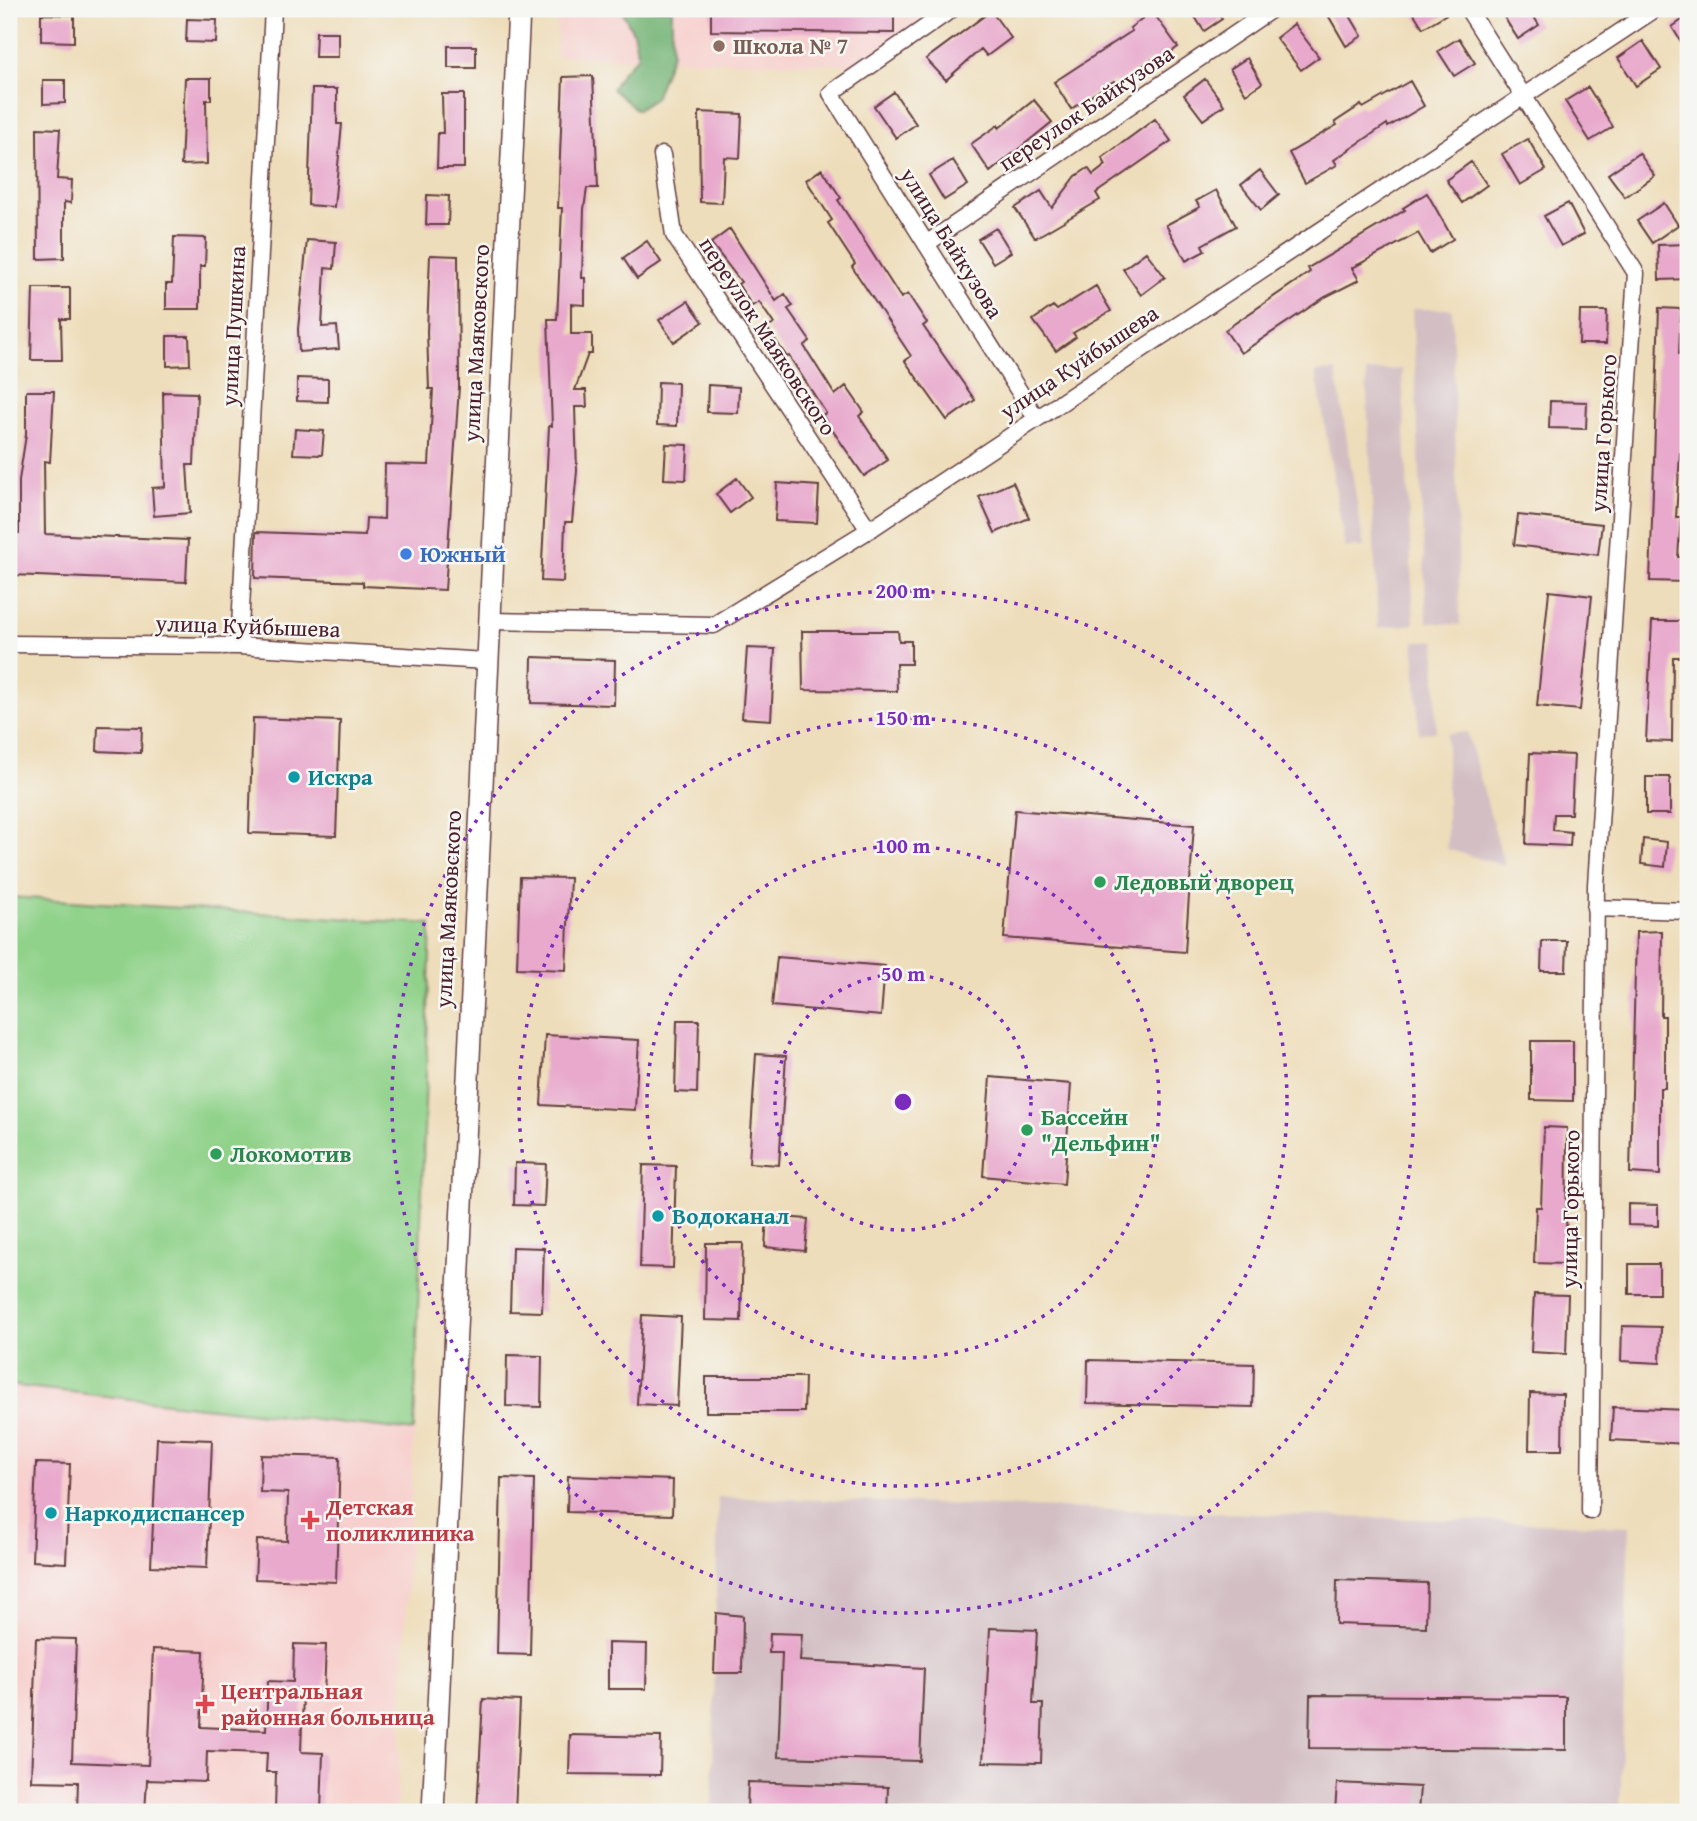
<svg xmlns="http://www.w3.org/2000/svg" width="1697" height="1821" font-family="'Gentium Book Plus',serif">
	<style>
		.built { fill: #f7d0cd }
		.industrial { fill: #d2bec3 }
		.green { fill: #90d28a; stroke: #6d785a; stroke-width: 2 }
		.forest { fill: #74b476; stroke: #5f6a50; stroke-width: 2 }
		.building { fill: #e8a9cc }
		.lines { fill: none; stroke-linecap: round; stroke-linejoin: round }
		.street-casing { stroke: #633c40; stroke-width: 19 }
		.secondary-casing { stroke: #633c40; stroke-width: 24 }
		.street { stroke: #fff; stroke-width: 16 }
		.secondary { stroke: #fff; stroke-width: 21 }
		.ring { fill: none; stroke: #7b2cbf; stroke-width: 3.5; stroke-dasharray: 3.5 7 }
		.education-dot { fill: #8d6e63; stroke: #f6f6f2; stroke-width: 2.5 }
		.shop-dot { fill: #3f7fe0; stroke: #f6f6f2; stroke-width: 2.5 }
		.culture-dot { fill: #0f9aa8; stroke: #f6f6f2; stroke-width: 2.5 }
		.leisure-dot { fill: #2e9e5b; stroke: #f6f6f2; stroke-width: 2.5 }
		.health-dot { fill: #e0444e; stroke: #f6f6f2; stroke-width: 2.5 }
		.labels { text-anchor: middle; stroke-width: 5; stroke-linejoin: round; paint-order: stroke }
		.education-label { font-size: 23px; font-weight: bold; fill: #785e54; stroke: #f6f6f2; text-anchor: start }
		.street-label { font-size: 23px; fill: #4a1f2b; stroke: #f6f6f2 }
		.shop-label { font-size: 23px; font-weight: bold; fill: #366cbe; stroke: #f6f6f2; text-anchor: start }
		.culture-label { font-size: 23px; font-weight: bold; fill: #0d838f; stroke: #f6f6f2; text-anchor: start }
		.leisure-label { font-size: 23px; font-weight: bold; fill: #27864d; stroke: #f6f6f2; text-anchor: start }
		.health-label { font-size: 23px; font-weight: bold; fill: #be3a42; stroke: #f6f6f2; text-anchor: start }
		.centre { fill: #7b2cbf; stroke: #f6f6f2; stroke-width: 3.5 }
		.ring-label { font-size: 21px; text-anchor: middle; font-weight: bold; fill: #7b2cbf; stroke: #f6f6f2; stroke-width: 5; stroke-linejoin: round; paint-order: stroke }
	</style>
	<rect width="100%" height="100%" fill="#f6f6f2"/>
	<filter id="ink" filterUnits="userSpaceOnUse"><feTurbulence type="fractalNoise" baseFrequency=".0143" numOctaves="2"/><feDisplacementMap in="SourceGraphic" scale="14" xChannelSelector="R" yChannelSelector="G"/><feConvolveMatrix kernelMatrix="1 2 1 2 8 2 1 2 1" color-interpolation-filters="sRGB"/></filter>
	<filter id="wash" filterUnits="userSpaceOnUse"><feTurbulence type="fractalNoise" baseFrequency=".00686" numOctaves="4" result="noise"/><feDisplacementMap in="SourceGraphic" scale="28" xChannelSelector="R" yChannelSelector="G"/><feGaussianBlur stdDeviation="1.57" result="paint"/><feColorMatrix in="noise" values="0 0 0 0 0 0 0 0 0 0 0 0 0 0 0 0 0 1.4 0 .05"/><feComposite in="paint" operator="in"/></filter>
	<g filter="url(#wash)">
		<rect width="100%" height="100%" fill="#eeddba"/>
		<path class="built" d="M558,9h381l-88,56 -295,-9z
			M9,1385l405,46 -17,381h-388z"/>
		<path class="industrial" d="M1412,309h40l8,316 -33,-3z
			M1402,369l12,255 -36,4 -12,-256z
			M1336,371l28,176 -19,1 -29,-176z
			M1414,641h22v91l-17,1z
			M1467,732l38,134 -58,-17v-115z
			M718,1497l911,29 -9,286h-908z"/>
		<path class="green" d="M9,897l422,27 -17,507 -405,-46z"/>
		<path class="forest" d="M621,9h51v44l-17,45 -18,12 -25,-21 11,-18 15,-15 -5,-24z"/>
		<g id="blocks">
			<path class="building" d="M711,9h183v24l-183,-2z
				M1190,9h25l7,10 -18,12z
				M1338,9h8l16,27 -16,10 -18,-31z
				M1411,9h44l-32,19z
				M1499,9h30l10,16 -21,14z
				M991,11l20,27 -24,18 -6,-7 -35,31 -20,-21z
				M1152,11l26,36 -22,16 -3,-4 -37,25 -2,-3 -43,28 -17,-27 78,-51 -2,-3z
				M41,14l33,1v27l-33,-1z
				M1688,16v37l-16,-26z
				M187,19l30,1 -1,23 -30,-1z
				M1294,24l25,33 -18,13 -25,-32z
				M316,32h22v25h-23z
				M1459,38l16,25 -21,13 -16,-25z
				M1643,41l18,28 -25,17 -18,-28z
				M448,46h28v22h-28z
				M1247,58l15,25 -16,11 -16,-25z
				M593,76l5,112h-11l-3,21 -2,69h3v27l-14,-1v30h21v20h-4l-13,36h11l1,17h-12l2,64 -5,51h-7l-2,60 -22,-1 8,-155h3l-4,-107h9l2,-42 3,-69h-4l5,-131z
				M185,78h26v22h-5l1,64 -26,1z
				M1205,79l19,26 -21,15 -19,-25z
				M43,80h22v23l-22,1z
				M1410,81l14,25 -36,21 -1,-3 -53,36 3,5 -32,18 -16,-30 48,-28 -2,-3 26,-17 2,3z
				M1588,87l25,40 -23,14 -25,-40z
				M312,89h25v35h5l-8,83 -26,-2z
				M894,92l22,32 -20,14 -22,-32z
				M442,94h22v74h-27l1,-35h5z
				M1034,100l18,22 -62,50 -19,-28 27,-19 1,3z
				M699,112l43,2 -2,44 -16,-1 -2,46 -22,-1z
				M1155,119l16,22 -75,52 4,7 -65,38 -20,-30 26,-17 11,17 24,-32 12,-8 5,7 13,-10 -4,-7z
				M37,128l23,1 -3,50 15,1 -1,23 -7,-1v56l-26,1z
				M1528,139l18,31 -26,15 -18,-31z
				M1639,153l16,23 -30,21 -17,-23z
				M953,160l15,25 -24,15 -15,-25z
				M1471,162l16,23 -25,18 -16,-23z
				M822,169l19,29 -3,2 63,98 7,-4 19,29 -4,3 52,74 -28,20 -42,-59 6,-5 -59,-89 3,-3 -27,-41 4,-3 -26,-40z
				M1260,170l19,25 -18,15 -20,-25z
				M1216,190l20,36 -34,19 3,6 -19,10 -20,-36 34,-18 -4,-6z
				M1427,193l26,46 -23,14 -12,-20 -66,35 7,12 -34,17 -84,56 -16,-23 85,-58 -2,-4 97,-58 -2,-2z
				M427,195l22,1 -1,29h-22z
				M1568,203l16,31 -23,12 -17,-30z
				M1664,203l14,22 -26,18 -15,-22z
				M996,228l15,24 -18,11 -15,-24z
				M730,229l46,72 9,-7 8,12 -5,3 22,32 -6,5 31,49 11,-9 18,26 -5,4 29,44 -24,16 -42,-61 4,-2 -37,-57 -2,1 -20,-29 7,-4 -15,-22 -7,4 -14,-22 3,-2 -30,-39z
				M174,237l32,1 -1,28h-5v43h-34v-25h6z
				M307,240l29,2 -2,27 -9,-1 -3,59 15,-1 2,23 -40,3 -1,-23z
				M647,241l14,21 -24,17 -14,-21z
				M1688,244v35l-29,1 -1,-35z
				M1146,252l19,25 -24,18 -18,-26z
				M430,255l28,1 1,131 -14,203 -82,-4v-4l-108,-4 1,-46 109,4 1,-18 18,1 1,-55 44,1 4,-76h-4l-2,-57z
				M1096,286l15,25 -38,22 3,4 -20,14 -23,-31 20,-14 4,4z
				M33,288h37v31h-9l1,41h-31z
				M688,301l15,21 -29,20 -15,-22z
				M1659,308l22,1 -2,45h9l-3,64 3,1v35l-8,-1 -4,64h5l-3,40h9l-1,25 -36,-1z
				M1580,311h27l-1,33h-27z
				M167,336h22l1,29 -23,1z
				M297,378l31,1v23l-31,-1z
				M658,382l20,1 -1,43 -20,-1z
				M708,385l31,2 -1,26 -31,-1z
				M26,391h28l-4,71 -6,-1 1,73 143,6 -2,42 -174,-7 1,-42h6v-53l7,-45z
				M163,392l34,1 -3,72h-7l3,48 -36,3 -2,-28 13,-1z
				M1550,401l37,1 -1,27 -37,-1z
				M295,429l29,2 -2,24 -29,-1z
				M666,444l22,1 -2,35 -22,-1z
				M737,478l14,19 -21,16 -14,-19z
				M1013,482l16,36 -34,15 -16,-36z
				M777,483l42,3 -2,37 -42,-2z
				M1518,515l84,9 -4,31 -84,-10z
				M1549,591l43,5 -12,114 -43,-4z
				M1652,621h29v36h-8l-1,85 -26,-1z
				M802,631h96l1,10h12v23h-15l1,27 -94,-1z
				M747,648l28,1 -4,71 -29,-2z
				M532,657l83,3 -1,45 -83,-2z
				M253,718l87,3 -4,115 -87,-3z
				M98,726l44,1 -1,26 -44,-2z
				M1530,753l44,2 -3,59h-17l-1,16 18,2 -1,14 -44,-2z
				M1646,777h24v37h-24z
				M1015,810l179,15 -9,127 -181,-14z
				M1643,839l24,3 -2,25 -24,-3z
				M520,877l50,1 -4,92 -49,-2z
				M1662,931l-1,85h4v72h-5v87l-30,-2 6,-241z
				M1542,941h25l-1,30h-25z
				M777,957l108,9 -4,50 -109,-10z
				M677,1020h22l-2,73 -22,-1z
				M545,1035l94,5 -4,70 -94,-5z
				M1531,1041h42v60l-42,-1z
				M756,1054l30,2 -7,109 -30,-2z
				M990,1077l81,7 -7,100 -81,-8z
				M1544,1127l23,1 -1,136 -32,-1 2,-56h5z
				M515,1163l31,1 -2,42 -30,-1z
				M643,1165l33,1 -3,102 -33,-1z
				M1628,1204l30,1v21l-30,-1z
				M767,1216l41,3 -3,32 -40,-4z
				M706,1243h37l-2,78 -36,-1z
				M512,1247l32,1 -2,64 -32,-1z
				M1629,1264h30v30h-30z
				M1534,1294l34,1 -2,59 -35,-2z
				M642,1315l39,2 -4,89 -40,-2z
				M1622,1326l39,1 -1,36 -39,-2z
				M507,1355l35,1 -1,51 -35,-1z
				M1088,1360l166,4 -1,43 -166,-4z
				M706,1377h99l-1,35h-98z
				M1530,1393l33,1 -1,56h-33z
				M1613,1407l75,3v34l-77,-4z
				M157,1438l55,2 -5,128 -56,-2z
				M261,1455l79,2 -4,125 -81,-3 2,-39 30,1 1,-48 -28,-1z
				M36,1463l34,1 -4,99 -34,-2z
				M568,1476l105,4 -1,35 -105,-3z
				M501,1478l33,1 -4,176 -33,-1z
				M1337,1580l90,3 -1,44 -90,-3z
				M716,1613l27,3 -1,57h-28z
				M990,1628l47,2 -4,74h10l-2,59 -58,-1z
				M770,1633l32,1 -2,27 124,7 -4,93 -142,-4 4,-104h-13z
				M36,1638l40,1 -4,123 76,3 5,-116 51,2 -3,76 65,3 2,-49 25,1 1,-38 32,1 -2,51 -21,-1 -2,57 22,1 -2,59h-46l1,-40h-10l1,-19 -60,-2 -1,31 -59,-2 -2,32h-68l1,-30 -47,-1z
				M608,1643l39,1 -1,45h-38z
				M1310,1695l256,2v53l-257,-2z
				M483,1699l37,2 -5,111h-38z
				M570,1735l91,2 -1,38 -91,-1z
				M748,1782l140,5 -1,25h-140z
				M1337,1783l83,4 -2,25h-83z"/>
		</g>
	</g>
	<g filter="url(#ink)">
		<use href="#blocks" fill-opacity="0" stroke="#633c40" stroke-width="2"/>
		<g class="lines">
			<g class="street-casing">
				<path id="street" d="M952,9l-121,84 205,325
					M1468,9l168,264 -40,612 -6,626
					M662,155l12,80 195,295
					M926,244l346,-235
					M488,621l226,4 155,-95 786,-521
					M9,644l230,2 247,15
					M239,646l34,-637
					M1595,908l93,3"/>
			</g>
			<g class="secondary-casing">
				<path id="secondary" d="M433,1812l86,-1803"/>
			</g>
			<use href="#street" class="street"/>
			<use href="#secondary" class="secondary"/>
		</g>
	</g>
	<g class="ring">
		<circle cx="903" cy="1102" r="128"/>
		<circle cx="903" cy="1102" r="256"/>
		<circle cx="903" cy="1102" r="384"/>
		<circle cx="903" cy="1102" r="511"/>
	</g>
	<circle class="education-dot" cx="719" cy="46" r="7"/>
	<circle class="shop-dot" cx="406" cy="554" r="7"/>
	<g class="culture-dot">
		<circle cx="294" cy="777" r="7"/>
		<circle cx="658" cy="1216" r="7"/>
		<circle cx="51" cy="1513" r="7"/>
	</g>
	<g class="leisure-dot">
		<circle cx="1100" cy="882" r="7"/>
		<circle cx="1027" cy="1130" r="7"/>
		<circle cx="216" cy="1154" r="7"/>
	</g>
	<g class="health-dot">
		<path d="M306.5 1509.5h7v7h7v7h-7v7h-7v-7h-7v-7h7z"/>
		<path d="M201.5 1693.5h7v7h7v7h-7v7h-7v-7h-7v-7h7z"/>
	</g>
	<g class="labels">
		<g class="education-label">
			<text x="733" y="54">Школа № 7</text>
		</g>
		<g class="street-label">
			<text transform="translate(1086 108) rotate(-34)" y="8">переулок Байкузова</text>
			<text transform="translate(952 243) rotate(58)" y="8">улица Байкузова</text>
			<text transform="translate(233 326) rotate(-87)" y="8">улица Пушкина</text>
			<text transform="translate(768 336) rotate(57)" y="8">переулок Маяковского</text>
			<text transform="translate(476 343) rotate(-87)" y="8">улица Маяковского</text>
			<text transform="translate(1079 362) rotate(-34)" y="8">улица Куйбышева</text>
			<text transform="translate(1603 433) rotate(-86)" y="8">улица Горького</text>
			<text transform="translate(248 626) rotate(2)" y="8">улица Куйбышева</text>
			<text transform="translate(448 909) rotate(-87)" y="8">улица Маяковского</text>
			<text transform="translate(1570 1209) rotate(-89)" y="8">улица Горького</text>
		</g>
		<g class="shop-label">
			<text x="420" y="562">Южный</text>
		</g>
		<g class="culture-label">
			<text x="308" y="785">Искра</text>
			<text x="672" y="1224">Водоканал</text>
			<text x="65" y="1521">Наркодиспансер</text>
		</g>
		<g class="leisure-label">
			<text x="1114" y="890">Ледовый дворец</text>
			<text x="1041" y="1125">Бассейн<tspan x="1041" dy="26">"Дельфин"</tspan></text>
			<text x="230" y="1162">Локомотив</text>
		</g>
		<g class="health-label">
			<text x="326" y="1515">Детская<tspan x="326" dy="26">поликлиника</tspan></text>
			<text x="221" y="1699">Центральная<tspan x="221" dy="26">районная больница</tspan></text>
		</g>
	</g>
	<circle cx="903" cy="1102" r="10" class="centre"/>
	<g class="ring-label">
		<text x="903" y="598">200 m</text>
		<text x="903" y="725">150 m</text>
		<text x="903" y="853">100 m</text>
		<text x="903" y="981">50 m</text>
	</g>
	<rect width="1697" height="1821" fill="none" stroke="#f6f6f2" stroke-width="35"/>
</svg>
